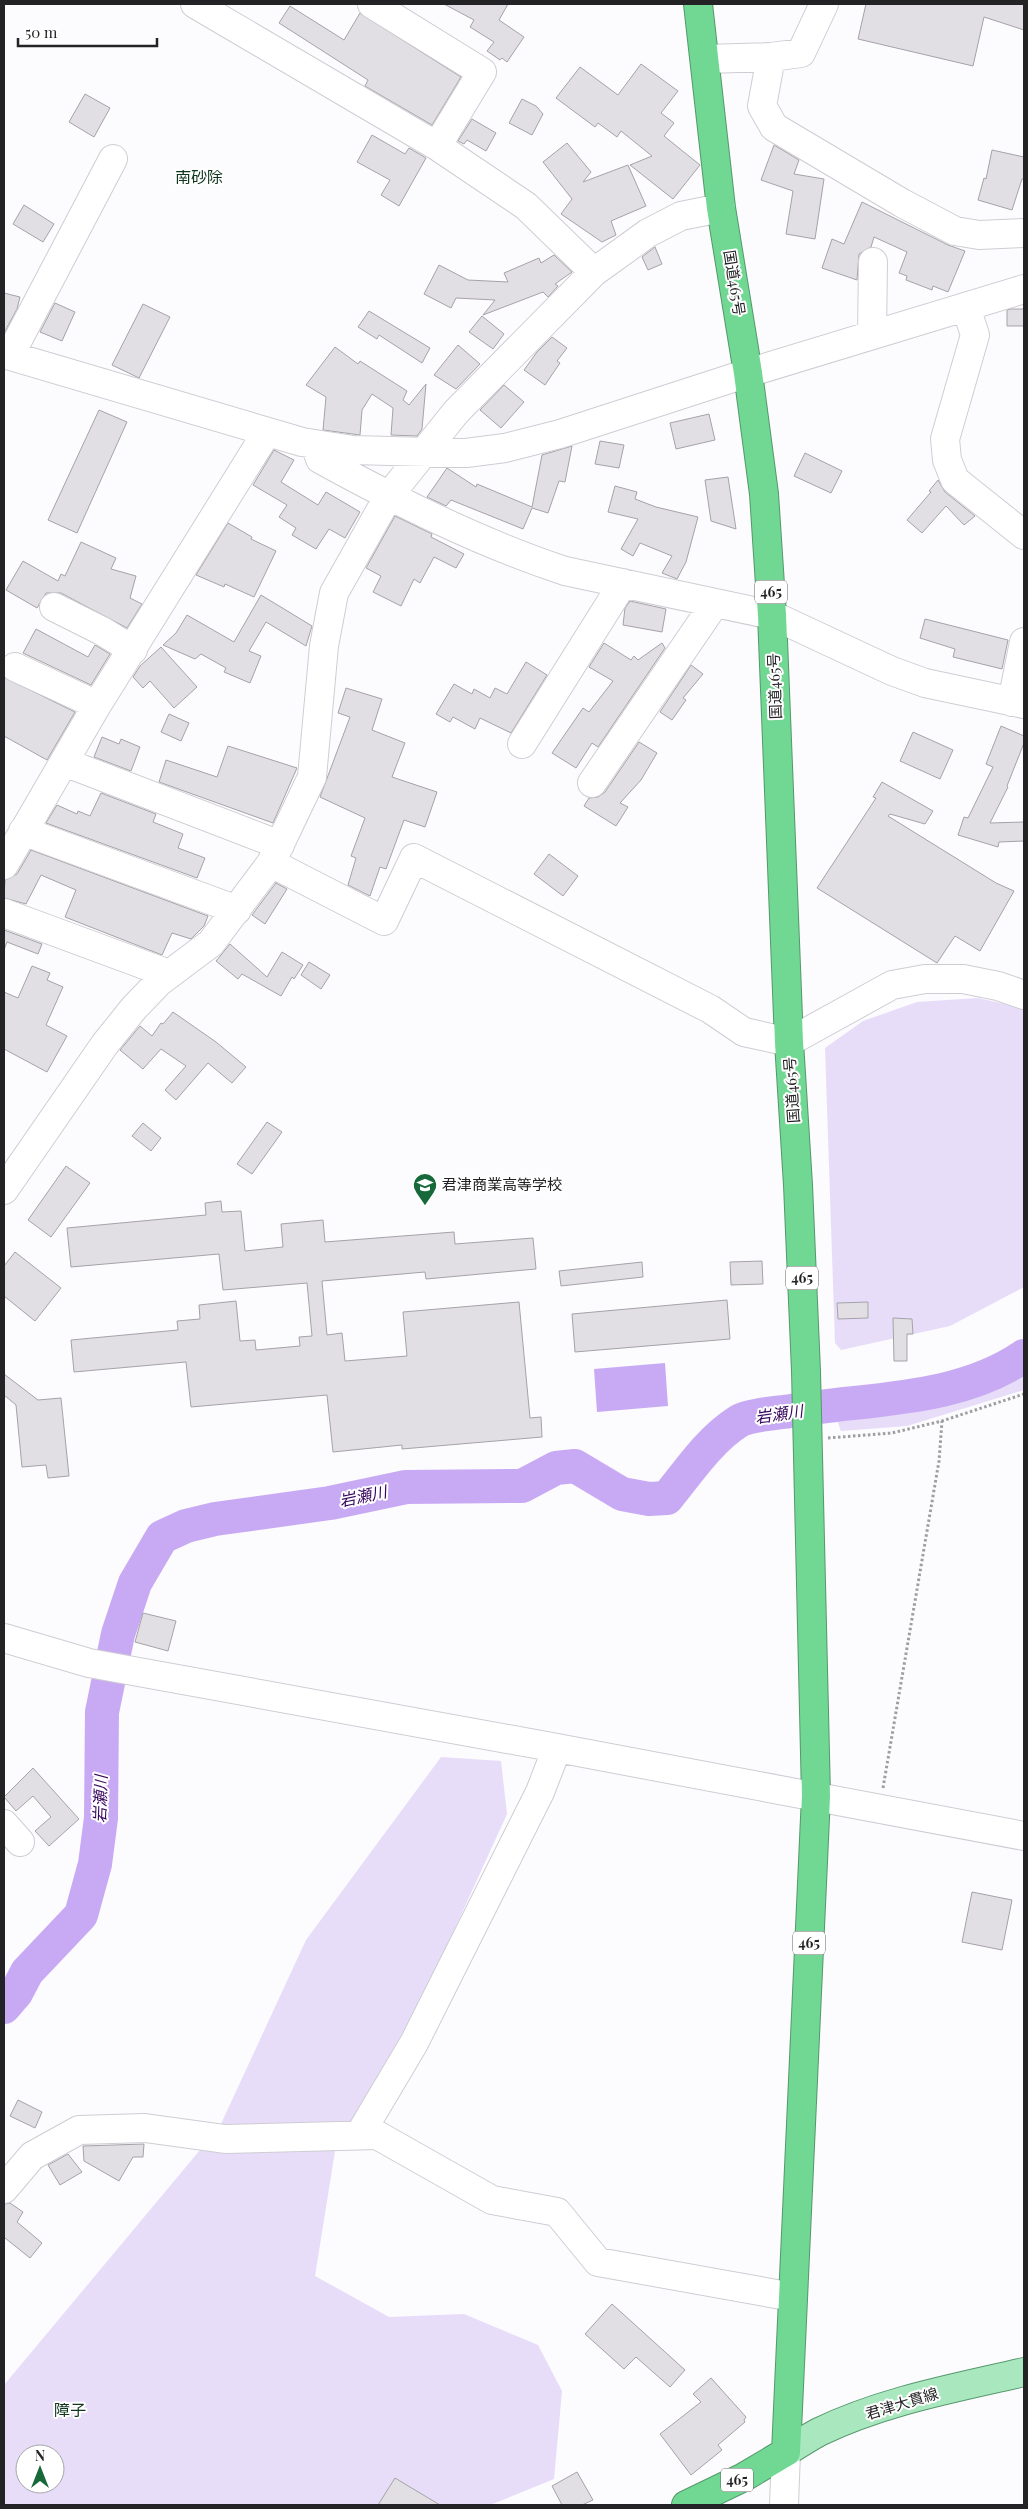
<svg xmlns="http://www.w3.org/2000/svg" width="1028" height="2509" font-family="'Playfair Display','Noto Sans JP',serif">
	<style>
		.green { fill: #e7ddf9; fill-rule: evenodd }
		.water { fill: #c8aaf4 }
		.lines { fill: none; stroke-linecap: round; stroke-linejoin: round }
		.river { stroke: #c8aaf4; stroke-width: 34 }
		.building { fill: #e1dee4; stroke: #a5a3a8 }
		.minor-casing { stroke: #cfcdd3; stroke-width: 30 }
		.major-casing { stroke: #55986c; stroke-width: 30 }
		.highway-casing { stroke: #55986c; stroke-width: 30 }
		.path { stroke: #9e9d9f; stroke-width: 3; stroke-dasharray: 2.5 2.5; stroke-linecap: butt }
		.minor { stroke: #fff; stroke-width: 28 }
		.major { stroke: #a9e8be; stroke-width: 28 }
		.highway { stroke: #70d893; stroke-width: 28 }
		.labels { text-anchor: middle; stroke-width: 4; stroke-linejoin: round; paint-order: stroke }
		.shield { fill: #fff; stroke: #656466; stroke-width: 1 }
		.shield-label { font-size: 14px; font-weight: bold; fill: #232224 }
		.street-label { font-size: 15px; fill: #232224; stroke: #fff }
		.poi-label { font-size: 15px; fill: #232224; stroke: #fff; text-anchor: start }
		.neighbourhood-label { font-size: 16px; fill: #11361e; stroke: #fff }
		.water-label { font-size: 16px; font-style: italic; fill: #38085f; stroke: #fff }
	</style>
	<rect width="100%" height="100%" fill="#fcfbfe"/>
	<path class="green" d="M978,998l40,9 6,4v276l-74,39 -109,24 -6,-7 -10,-295 38,-27 54,-19z
		M1024,1352v38l-117,36 -66,5 -6,-16 13,-11 92,-25 38,-7z
		M441,1757l60,4 6,53 -82,180 -90,157 -20,125 74,41 75,-3 74,31 24,46 -8,88 -64,26h-486v-120l216,-259 86,-186zM25,2454h30v30h-30z"/>
	<path class="water" d="M665,1363l3,43 -71,6 -3,-43z"/>
	<g class="lines">
		<path class="river" d="M4,2007l12,-14 11,-21 54,-57 14,-51 6,-46 1,-106 16,-78 17,-51 27,-46 24,-11 29,-7 115,-16 76,-16 116,-1 34,-18 19,-2 47,28 27,5 18,-1c22,-27 42,-58 72,-77 10,-6 39,-8 52,-10 77,-13 166,-9 233,-55"/>
	</g>
	<path class="building" d="M444,4h64l-9,16 25,17 -17,25 -5,-4 -2,2 -13,-9 7,-9 -24,-15 4,-7z
		M866,4h158v26l-40,-13 -11,49 -115,-27z
		M290,6l54,34 16,-27 101,64 -29,48 -67,-39 3,-6 -89,-57z
		M641,64l37,27 -17,22 13,10 -10,13 36,29 -27,34 -43,-34 22,-9 -31,-25 -4,6 -19,-14 -3,4 -39,-29 24,-31 38,28z
		M85,94l25,14 -16,29 -25,-15z
		M522,99l14,7 7,8 -11,21 -23,-12z
		M472,119l24,14 -10,18 -19,-11 -3,4 -6,-3z
		M372,135l33,19 4,-6 17,10 -27,48 -18,-11 9,-15 -33,-18z
		M567,143l24,29 -8,10 45,-17 18,41 -35,15 5,14 -14,7 -41,-28 11,-15 -29,-37z
		M774,145l25,15 -5,14 30,5 -9,60 -29,-5 7,-43 -32,-11z
		M992,150l32,7v22h-2l-10,31 -34,-10 6,-22 2,1z
		M862,202l86,43 17,6 -17,41 -15,-6 -1,4 -26,-10 1,-4 -8,-3 8,-21 -33,-15 -3,10 -12,7 -2,26 -35,-12 10,-29 12,5z
		M24,205l30,19 -11,18 -30,-18z
		M655,247l7,17 -14,6 -6,-13z
		M554,255l18,17 -17,12 3,2 -10,11 -5,-5 -60,23 12,-15 -39,-2 -5,10 -27,-14 15,-29 29,15 40,2 -4,-9 35,-15 2,5z
		M4,293l16,4 -3,12 -13,24z
		M55,303l20,9 -13,29 -22,-9z
		M143,304l27,13 -31,61 -27,-13z
		M1011,309h13v17h-17v-16z
		M369,311l61,37 -8,15 -43,-28 -2,4 -19,-12z
		M482,316l22,18 -11,15 -24,-17z
		M552,337l15,11 -10,13 3,2 -15,22 -21,-15 13,-18z
		M458,345l22,19 -24,25 -22,-14z
		M335,347l23,17 2,-3 47,30 -4,9 6,5 17,-21 -4,45 -5,7 -26,-1 2,-27 -21,-14 -10,16 -2,25 -37,-5 3,-33 -20,-12z
		M504,385l20,17 -23,26 -21,-18z
		M99,410l28,12 -50,111 -29,-13z
		M709,414l6,26 -39,9 -6,-26z
		M600,441l24,4 -5,23 -24,-4z
		M572,446l-7,36 -6,-1 -11,32 -16,-5 -9,21 -72,-29 -5,6 -19,-9 20,-29 29,19 1,-3 55,23 10,-52z
		M274,450l20,10 -13,22 37,23 8,-13 34,20 -15,26 -16,-9 -13,20 -24,-14 4,-7 -17,-11 8,-12 -34,-20z
		M805,453l37,18 -11,22 -37,-17z
		M728,477l8,52 -25,-8 -6,-41z
		M938,480l7,12 30,24 -11,9 -18,-19 -24,27 -15,-13 24,-28 -2,-1z
		M615,486l22,6 -2,7 21,8 42,10 -12,45 -9,17 -15,-6 10,-17 -32,-13 -7,13 -12,-7 17,-30 -30,-7z
		M395,516l37,18 -1,3 33,17 -8,14 -22,-11 -14,26 -6,-4 -13,27 -28,-14 8,-16 -15,-8z
		M228,523l24,14 -1,2 25,12 -22,46 -29,-13 -1,3 -28,-12z
		M81,542l35,16 -5,11 25,7 -6,22 12,6 -15,24 -66,-35h-15l-9,15 -31,-18 17,-29 35,20 3,-7 4,2z
		M261,595l51,31 -6,20 -40,-24 -17,29 12,5 -11,27 -26,-11 2,-4 -25,-14 -6,5 -32,-14 13,-12 11,-18 47,27z
		M630,601l36,8 -4,23 -39,-7 2,-17z
		M925,619l83,21 -6,29 -49,-12 2,-8 -35,-11z
		M36,629l52,28 7,-12 15,9 -19,31 -68,-32z
		M604,643l27,17 3,-4 4,4 24,-17 3,5 -67,99 -6,-4 -16,25 -24,-15 31,-45 6,4 24,-31 -24,-14z
		M161,647l36,40 -23,21 -24,-27 -7,7 -10,-11 7,-11z
		M526,662l21,13 -36,58 -31,-15 -5,11 -22,-12 -3,5 -14,-8 18,-30 18,10 2,-5 16,9 5,-10 12,6z
		M691,665l12,9 -20,24 3,2 -14,20 -12,-8z
		M4,677l71,35 -28,48 -43,-24z
		M346,688l36,11 -10,31 33,13 -13,34 45,15 -12,35 -21,-7 -18,49 -6,-2 -10,29 -22,-11 8,-27 -5,-2 14,-38 -45,-21 30,-80 -12,-4z
		M169,714l20,9 -8,18 -20,-9z
		M1001,726l23,10v7l-17,43 1,1 -18,36 34,-1v19l-25,1 -1,5 -40,-12 6,-18 4,1 25,-51 -7,-3z
		M913,732l40,18 -13,29 -40,-18z
		M102,737l17,7 2,-5 19,8 -9,24 -37,-14z
		M639,742l18,11 -16,27 -21,23 8,4 -12,19 -32,-20 5,-8 9,-1 7,-5z
		M228,746l69,22 -24,55 -114,-41 7,-22 51,17z
		M882,782l51,29 -8,13 -35,-10 -2,2 108,67 18,8 -34,60 -25,-15 -18,27 -120,-75 59,-90 -3,-1z
		M101,793l55,21 -3,8 30,12 -5,14 27,10 -8,20 -151,-55 11,-18 20,9 1,-3 12,5z
		M31,850l177,66 -4,10 -13,13 -19,-6 -10,22 -97,-38 11,-27 -35,-15 -15,29 -22,-6 1,-18 12,-6z
		M549,854l29,22 -15,20 -29,-22z
		M276,883l11,6 -22,35 -13,-9z
		M4,930l38,14 -4,10 -31,-12 -3,8z
		M230,944l37,33 15,-25 21,13 -9,14 -2,-2 -11,19 -39,-22 -4,5 -22,-18z
		M309,962l21,13 -9,14 -20,-14z
		M32,966l18,7 -3,7 16,7 -17,38 21,11 -20,36 -43,-23v-57l14,6z
		M173,1012l43,30 30,25 -14,16 -24,-20 -32,37 -11,-10 21,-24 -25,-17 -18,20 -23,-19 20,-24 12,10 9,-13 2,1z
		M267,1122l15,10 -30,42 -15,-10z
		M143,1123l18,15 -10,13 -19,-15z
		M66,1166l24,17 -39,54 -23,-17z
		M221,1201l1,11 19,-1 4,40 38,-4 -2,-23 42,-4 2,22 129,-10 1,12 78,-6 3,31 -110,10 -1,-7 -103,9 5,54 15,-2 3,28 62,-5 -4,-44 116,-10 11,116 11,-1 1,20 -140,12v-4l-69,7 -6,-57 -136,12 -5,-45 -112,10 -3,-32 107,-10 -1,-9 23,-2 -1,-14 37,-4 4,40 15,-1 1,10 44,-4 -1,-9 13,-1 -5,-53 -84,7 -4,-36 -148,13 -4,-39 139,-13 -1,-12z
		M15,1252l46,36 -26,33 -31,-25v-30z
		M762,1261l1,23 -32,1 -1,-23z
		M642,1262l1,15 -82,9 -2,-15z
		M727,1300l3,39 -155,13 -3,-38z
		M868,1302v16l-30,1 -1,-16z
		M893,1318l19,1 1,15h-6v27h-13z
		M4,1374l34,26 23,-2 8,78 -21,2 -2,-13 -24,2 -6,-62 -12,-10z
		M143,1613l33,8 -8,30 -33,-9z
		M33,1768l46,51 -30,27 -14,-15 16,-14 -18,-21 -17,15 -12,-14z
		M972,1892l40,8 -10,50 -40,-8z
		M18,2100l24,12 -7,16 -25,-12z
		M144,2144l-1,13h-10l-14,24 -35,-20 -1,-15z
		M68,2154l14,18 -22,13 -12,-20z
		M10,2203l13,9 -6,10 25,21 -12,15 -25,-20 -1,3v-37z
		M612,2304l73,66 -15,17 -34,-30 -12,12 -39,-35z
		M711,2378l35,39 -2,3 1,2 -27,23 4,5 -31,25 -31,-41 41,-32 -8,-8z
		M577,2472l16,28 -11,5h-20l-10,-19z
		M395,2478l45,27h-62z"/>
	<g class="lines">
		<g class="minor-casing">
			<path id="minor" d="M195,4l242,142 89,60 68,66
				M372,4l110,68 -45,74
				M771,57l-9,49 12,21 128,76 53,28 24,4 45,-2
				M705,59l66,-2 30,-4 23,-49
				M966,307l9,28 -30,104 2,21 8,20 69,55
				M872,335l1,-73
				M4,354l298,88 51,8 113,3 39,-5 55,-14 188,-61 276,-84
				M10,355l103,-196
				M315,444l5,15c78,43 160,84 245,112l207,44 120,56 33,12 99,21
				M54,607l48,24 31,19
				M15,667l82,38
				M1012,702l12,-60
				M522,744l101,-161
				M64,762l216,83
				M592,783l123,-180
				M23,831l214,79
				M271,863l113,58 30,-63 296,151 34,23 45,10 103,-57 33,-6h38l35,7 26,9
				M4,865l93,-160 170,-273
				M4,913l165,61
				M4,1190l101,-146 29,-36 25,-26 52,-39 60,-80 41,-86 12,-131 10,-53 54,-96 68,-85 138,-140 54,-39 33,-17 40,-8
				M4,1638l85,25 468,85 467,88
				M4,1824l16,18
				M360,2134l54,-91 126,-251 17,-44
				M4,2189l28,-33 47,-26 66,-2 80,11 152,-4 115,65 65,12 41,50 195,35
				M784,2505l2,-53"/>
		</g>
		<g class="major-casing">
			<path id="major" d="M786,2452c11,-7 22,-14 33,-20 64,-31 136,-44 205,-60"/>
		</g>
		<g class="highway-casing">
			<path id="highway" d="M686,2505l58,-28 42,-25 30,-656 -10,-425 -8,-186 -9,-143 -17,-427 -8,-121 -16,-121 -27,-165 -23,-204"/>
		</g>
		<path class="path" d="M828,1438l64,-5 50,-12 82,-27
			M883,1788l56,-327 3,-40"/>
		<use href="#minor" class="minor"/>
		<use href="#major" class="major"/>
		<use href="#highway" class="highway"/>
	</g>
	<defs>
		<g id="university-pin" transform="scale(1.25)"><path d="M0 17L-7.5 6A9.5 9.5 0 1 1 7.5 6Z" fill="#17693a" stroke="#fff"/><path d="M0-5L7-2L0 1L-7-2ZM-4 1L0 2.5L4 1V4Q0 6-4 4Z" fill="#fff"/></g>
	</defs>
	<g fill-rule="evenodd">
		<use href="#university-pin" x="425" y="1185"/>
	</g>
	<g class="labels">
		<g class="shield">
			<rect x="755" y="580.5" width="32" height="23" rx="4"/>
			<rect x="786" y="1266.5" width="32" height="23" rx="4"/>
			<rect x="793" y="1931.5" width="32" height="23" rx="4"/>
			<rect x="721" y="2468.5" width="32" height="23" rx="4"/>
		</g>
		<g class="shield-label">
			<text x="771" y="597">465</text>
			<text x="802" y="1283">465</text>
			<text x="809" y="1948">465</text>
			<text x="737" y="2485">465</text>
		</g>
		<g class="street-label">
			<text transform="translate(734 283) rotate(81)" y="5">国道465号</text>
			<text transform="translate(775 686) rotate(-92)" y="5">国道465号</text>
			<text transform="translate(792 1090) rotate(-94)" y="5">国道465号</text>
			<text transform="translate(902 2404) rotate(-17)" y="5">君津大貫線</text>
		</g>
		<g class="poi-label">
			<text x="442" y="1190">君津商業高等学校</text>
		</g>
		<g class="neighbourhood-label">
			<text x="199" y="183">南砂除</text>
			<text x="70" y="2416">障子</text>
		</g>
		<g class="water-label">
			<text transform="translate(779 1414) rotate(-8)" y="6">岩瀬川</text>
			<text transform="translate(363 1496) rotate(-12)" y="6">岩瀬川</text>
			<text transform="translate(100 1799) rotate(-88)" y="6">岩瀬川</text>
		</g>
	</g>
	<rect width="1028" height="2509" fill="none" stroke="#232224" stroke-width="10"/>
	<g transform="translate(40 2469)"><circle r="24" fill="#ffffff" stroke="#a7a7a7"/>
	<path d="M0-4L9 19L0 12L-9 19Z" fill="#17693a"/>
	<text y="-8" font-size="14" font-weight="bold" text-anchor="middle" fill="#232224">N</text>
	</g>
	<path d="M18 38v8h139v-8" fill="none" stroke="#232224" stroke-width="2.5"/>
	<text x="25" y="38" font-size="15" fill="#232224" stroke="#ffffff" stroke-width="4" paint-order="stroke">50 m</text>
</svg>
